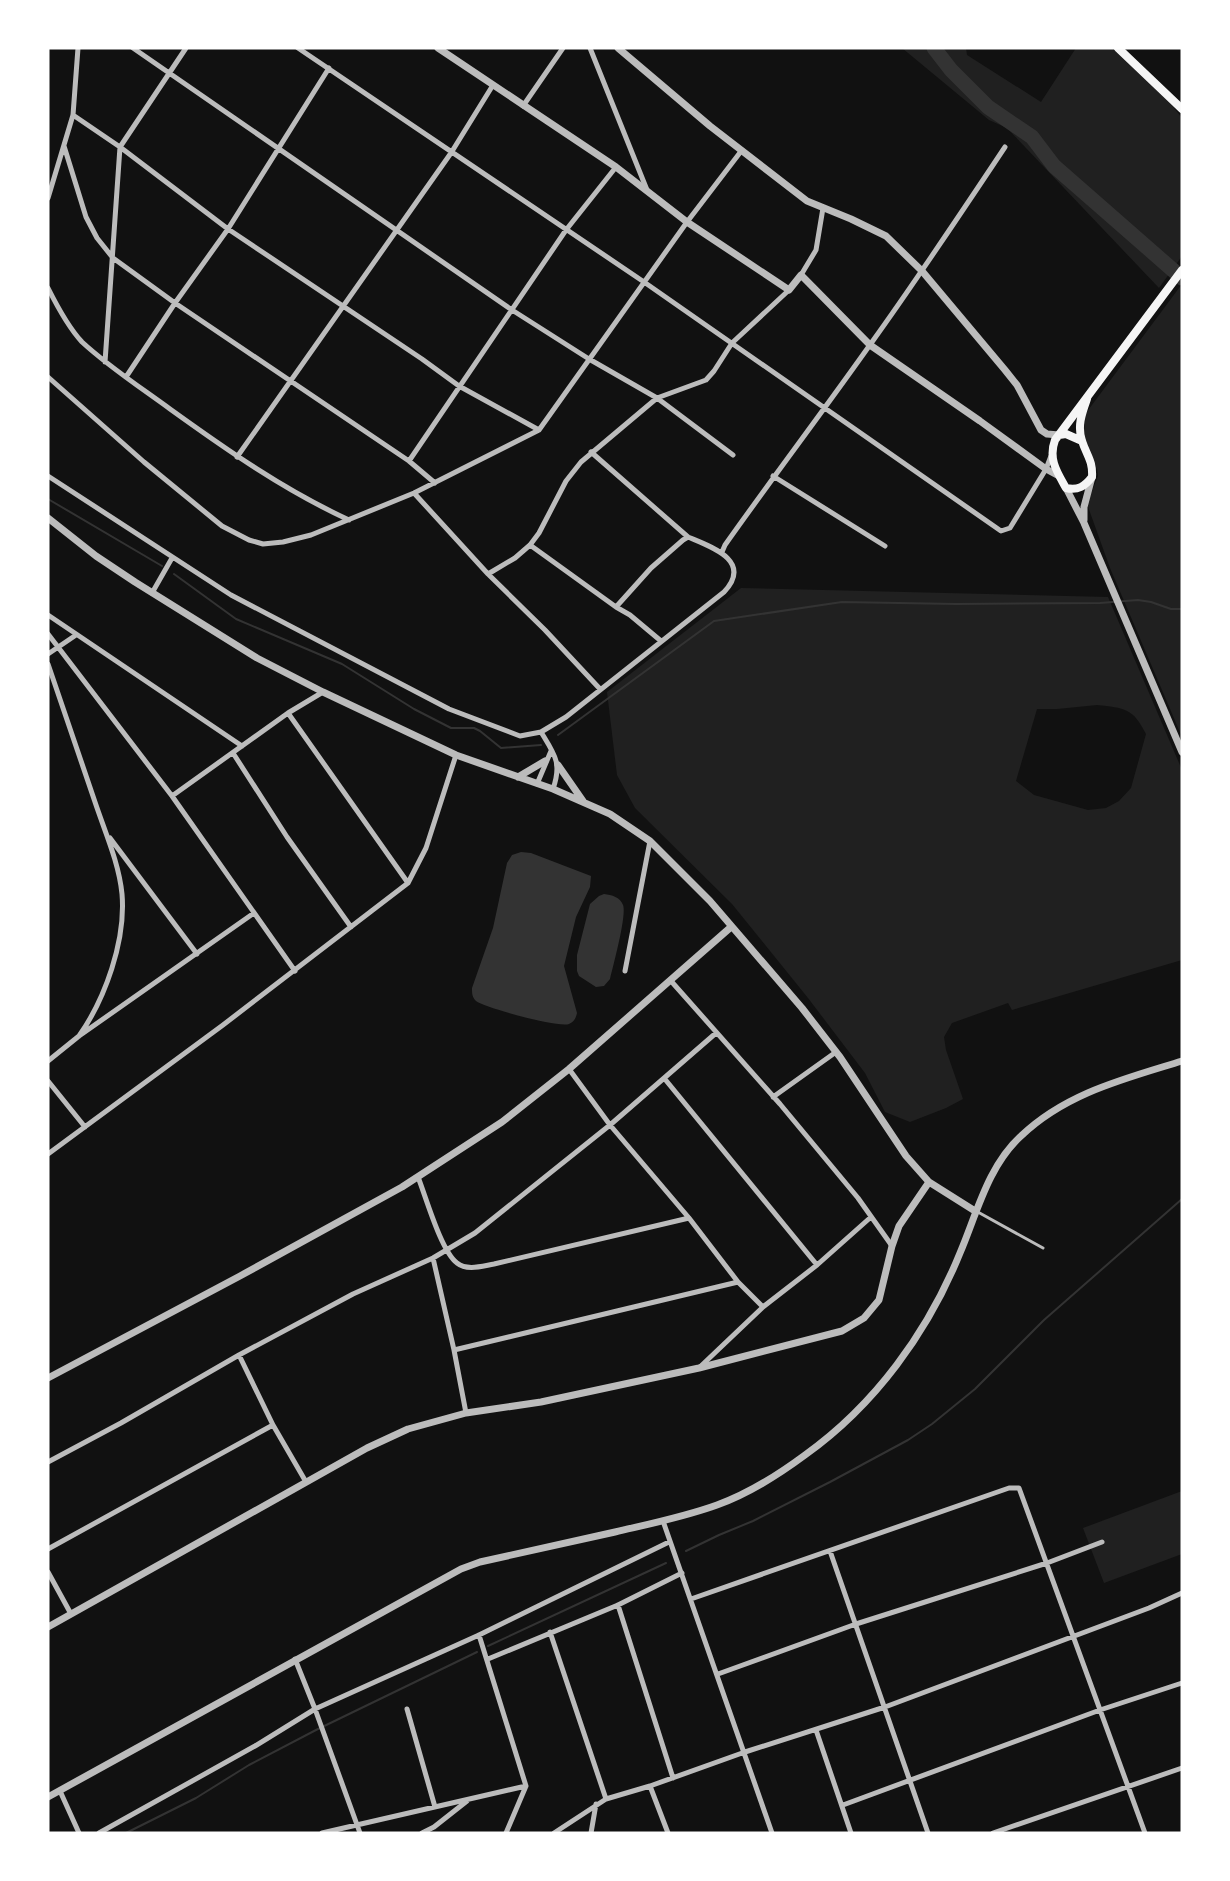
<svg xmlns="http://www.w3.org/2000/svg" width="1230" height="1881" font-family="'PT Sans Narrow',sans-serif">
	<style>
		.green { fill: #202020; fill-rule: evenodd }
		.water { fill: #333 }
		.lines { fill: none; stroke-linecap: round; stroke-linejoin: round }
		.stream { stroke: #333; stroke-width: 2 }
		.river { stroke: #333; stroke-width: 15 }
		.service { stroke: #bcbcbc; stroke-width: 3 }
		.minor { stroke: #bcbcbc; stroke-width: 5 }
		.tertiary { stroke: #bcbcbc; stroke-width: 7 }
		.secondary { stroke: #f5f5f5; stroke-width: 8 }
	</style>
	<rect width="100%" height="100%" fill="#111"/>
	<path class="green" d="M902,48h64l1,7 74,47 35,-54h36l58,55 12,15v138l-23,32 -152,-160 -18,-8z
		M1182,284v453l-72,-169 -23,-64 11,-28 -1,-7 -14,-31 3,-25z
		M741,588l367,9 74,173v190l-170,50 -4,-7 -56,20 -8,14 2,13 17,49 -17,9 -36,14 -25,-10 -20,-39 -57,-75 -76,-94 -97,-96 -18,-33 -10,-83zM1097,705c28,3 36,3 49,29l-15,54 -12,13 -13,7 -18,2 -54,-15 -18,-14 21,-72h20z
		M1182,1491v63l-78,29 -21,-55z"/>
	<path class="water" d="M521,852l10,1 60,23 -1,11 -14,30 -12,49 13,47c-1,5 -3,9 -8,11 -11,4 -83,-16 -93,-23 -4,-4 -4,-8 -4,-13l21,-60 14,-65 5,-8z
		M604,894c8,1 16,3 19,11 4,10 -10,61 -13,74l-6,7 -8,1 -17,-11 -2,-5v-16l13,-51 9,-8z"/>
	<g class="lines">
		<path class="stream" d="M48,499l114,67
			M174,574l62,45 106,45 72,45 37,19h23l6,3 21,17 40,-3
			M558,735l156,-114 128,-19 114,2 144,-1 38,-3 13,2 20,7h11
			M686,1551l33,-16 34,-14 77,-39 78,-42 24,-16 43,-35 69,-69 138,-121
			M488,1646l178,-83
			M126,1833l70,-35 53,-33 67,-35 161,-78"/>
		<path class="river" d="M934,48l17,22 37,37 44,30 22,29 128,112"/>
		<path class="service" d="M976,1211l67,37"/>
		<path class="minor" d="M133,48l379,262 77,49 68,39 76,57
			M298,48l346,234 357,249 9,-3 36,-59 5,-13
			M590,48l57,142
			M523,106l40,-58
			M73,115l47,32 108,82 194,130 37,27 80,44
			M64,146l22,71 11,21 16,20 62,45 234,158 26,22
			M48,198l25,-83 5,-67
			M801,275l15,-25 7,-42
			M48,288c9,18 20,39 34,54 27,25 58,45 88,67 57,41 114,81 179,111
			M105,362l15,-215 66,-99
			M48,377l96,85 78,64 27,14 14,4 20,-2 28,-7 103,-42 125,-63 148,-208 55,-72
			M126,377l49,-74 53,-74 101,-161
			M591,452l97,85
			M237,457l214,-304 42,-68
			M409,461l157,-231 50,-63
			M48,476l183,119 218,114 71,27 21,-4 25,-15 158,-125c29,-31 -12,-45 -36,-55l-5,3 -32,28 -35,39 14,8 31,26
			M773,476l112,70
			M414,493l74,81 57,56 55,59
			M530,545l86,62
			M722,552l3,-7c48,-68 99,-135 147,-203 46,-64 89,-129 133,-195
			M488,574l27,-16 15,-13 9,-12 27,-52 15,-19 76,-64 49,-18 8,-9 18,-28 57,-53
			M152,593l20,-35
			M48,615l194,131
			M48,634l124,162 123,175
			M48,654l28,-19
			M48,664c16,46 31,92 47,138 10,30 24,61 27,92 4,47 -17,105 -43,142
			M288,713l120,170
			M541,732c14,23 21,31 12,57
			M233,753l54,84 64,90
			M537,784l14,-33
			M172,796l116,-83 35,-21
			M110,838l87,116
			M625,971l25,-130
			M671,981l109,123 78,94 34,48
			M48,1061l31,-25 175,-123
			M569,1069l41,56 79,93 49,64 25,25
			M664,1078l153,187
			M48,1081l37,46
			M773,1097l63,-45
			M48,1154l175,-129 185,-142 18,-35 30,-93
			M418,1177c8,20 23,74 39,86 10,8 25,3 37,1l195,-46
			M433,1258l21,92 12,63
			M454,1350l284,-68
			M239,1355l34,70 33,57
			M701,1366l62,-59 54,-42 54,-48
			M48,1462l73,-39 118,-68 114,-61 80,-36 42,-25 135,-108 106,-92
			M663,1521l109,312
			M48,1549l225,-124
			M830,1551l98,282
			M48,1572l23,42
			M691,1599l318,-111h10l126,345
			M618,1605l55,173
			M550,1632l56,167
			M479,1635l47,151 -20,47
			M295,1659l20,50 45,124
			M488,1659l130,-54 64,-32
			M718,1674l138,-50 191,-61 55,-21
			M407,1709l28,98
			M816,1730l35,103
			M650,1786l18,47
			M60,1791l19,42
			M843,1805l257,-95 82,-27
			M99,1833l156,-87 60,-37 164,-74 190,-93
			M322,1833l204,-47
			M422,1833l12,-6 33,-26
			M554,1833l52,-34 44,-13 95,-34 140,-45 264,-99 33,-15
			M591,1833l5,-29
			M993,1833l189,-65"/>
		<path class="tertiary" d="M438,48l178,119 71,55 102,68 12,-15 69,70 110,76 66,48 13,7
			M618,48l92,78 97,75 44,18 35,17 36,35 83,99 12,15 24,45 6,4 12,1
			M1066,488l18,35 98,229
			M48,518l48,38 39,26 122,76 66,34 133,63 97,34 57,25 40,27 60,60 92,107 38,49 66,99 23,26 46,29
			M1084,520v-13l8,-30
			M558,765l25,36
			M518,777l27,-16
			M48,1378l192,-102 162,-89 100,-65 67,-53 162,-142
			M48,1627l319,-179 41,-19 58,-16 75,-11 158,-34 143,-37 22,-13 15,-18 13,-54 7,-20 30,-44
			M48,1797l413,-228 19,-7c45,-10 90,-20 135,-30 34,-8 69,-15 102,-27 31,-11 61,-30 88,-50 70,-50 123,-123 155,-202 17,-40 28,-87 61,-117 45,-43 103,-57 161,-75"/>
		<path class="secondary" d="M1118,48l64,61
			M1087,399c-5,14 -10,27 -5,42 5,15 11,20 10,36 -7,9 -14,14 -26,11 -9,-16 -18,-29 -11,-48l127,-170
			M1059,435l7,-1 16,7"/>
	</g>
	<rect width="1230" height="1881" fill="none" stroke="#ffffff" stroke-width="99"/>
</svg>
